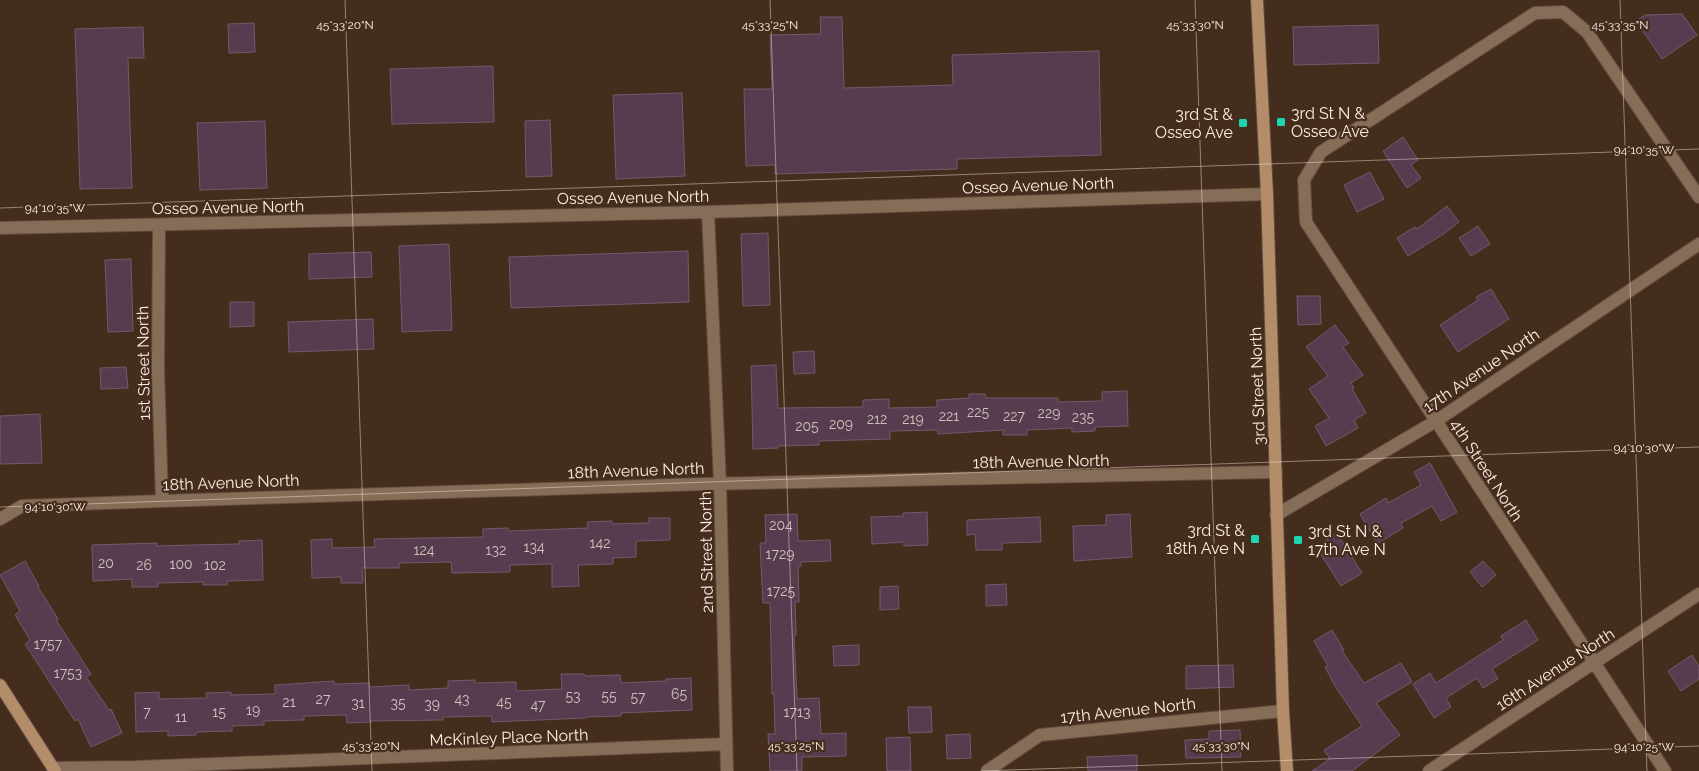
<svg xmlns="http://www.w3.org/2000/svg" width="1699" height="771" font-family="Raleway,sans-serif">
	<style>
		.building { fill: #553d4f; stroke: #73596c }
		.lines { fill: none; stroke-linecap: round; stroke-linejoin: round }
		.street-casing { stroke: #624c3d; stroke-width: 14 }
		.secondary-casing { stroke: #624c3d; stroke-width: 14 }
		.street { stroke: #856d57; stroke-width: 12 }
		.secondary { stroke: #b38d6a; stroke-width: 12 }
		.ticks { fill: none; stroke: #fdece2; stroke-width: 1; stroke-opacity: 0.45 }
		.poi-dot { fill: #1dd5b1; stroke: #452d1d; stroke-width: 2 }
		.labels { text-anchor: middle; stroke-width: 4.5; stroke-linejoin: round; paint-order: stroke }
		.number-label { font-size: 14px; fill: #d3c0bd }
		.poi-label { font-size: 16px; fill: #fdece2; stroke: #452d1d; text-anchor: start }
		.street-label { font-size: 16px; fill: #fdece2; stroke: #452d1d }
		.ticks-label { font-size: 12px; text-anchor: middle; fill: #fdece2; stroke: #452d1d; stroke-width: 4.5; stroke-linejoin: round; paint-order: stroke }
	</style>
	<rect width="100%" height="100%" fill="#452d1d"/>
	<path class="building" d="M1682,14l15,21 -35,24 -26,-38 9,-6z
		M820,17h22l2,71 109,-3 -1,-30 147,-4 2,104 -144,4v10l-182,5v-9l-29,1 -2,-77h28l-2,-54 51,-1z
		M254,23l1,29 -26,1 -1,-29z
		M1378,25l1,38 -85,2 -1,-38z
		M143,27l1,31h-16l4,130 -52,1 -5,-160z
		M493,66l1,56 -102,2 -2,-55z
		M682,93l3,83 -69,3 -3,-84z
		M550,120l2,56 -26,1 -1,-56z
		M265,121l2,67 -67,2 -3,-67z
		M1403,137l15,23 -7,5 10,13 -14,10 -24,-37z
		M1370,172l14,27 -27,13 -13,-27z
		M1447,206l12,16 -14,11 -37,23 -11,-18 18,-11 2,2z
		M1478,226l12,18 -19,12 -12,-18z
		M768,233l2,72 -27,1 -2,-72z
		M449,244l3,86 -50,2 -3,-86z
		M688,251l1,51 -178,6 -2,-51z
		M371,252l1,25 -63,2v-25z
		M131,259l2,72 -25,1 -3,-72z
		M1491,289l18,30 -51,33 -18,-27 38,-25 -2,-3z
		M1297,296h23l1,28 -23,1z
		M230,302h24v24l-24,1z
		M373,319l1,30 -85,3 -1,-30z
		M1335,325l14,18 -6,4 20,28 -12,8 3,5 -2,1 14,24 -12,7 4,8 -32,18 -11,-20 14,-8 -20,-29 19,-13 -22,-29z
		M814,351l1,22 -21,1 -1,-22z
		M776,365l2,43 85,-1v-7l26,-1v9l48,-1v-7l32,-2v-4h16l1,4h72v4l44,-1v-9l25,-1 1,35 -33,1v4l-23,1v-4l-45,2v5h-24v-5l-65,4v-4l-48,1v8l-71,2v4l-41,1v2l-25,1 -2,-83z
		M126,367l2,21 -27,1 -1,-21z
		M40,414l2,49 -42,1v-48z
		M1430,463l27,49 -16,9 -9,-15 -31,17 2,5 -26,16 -17,-30 26,-16 2,5 33,-18 -7,-13z
		M927,512l1,33 -24,1v-4l-32,2 -1,-27 32,-1v-3z
		M797,514l1,27 32,-1 1,21 -30,1v4h-3l1,36h-4l1,33h-2l3,64 22,-1 2,36 25,-1v23l-44,1v14h-32l-2,-37h7l-1,-40h-2l-2,-91h-7l-3,-60h6l-1,-28z
		M1130,514l2,43 -58,4 -1,-35 33,-1v-10z
		M1040,517l1,25 -39,1v7h-26l-1,-16 -8,1v-15z
		M649,518h21v22l-34,1v16l-23,1v6l-35,1 1,21 -27,1v-23l-42,1v7l-58,1 -1,-11 -52,1v5h-37l1,15h-22v-6l-29,1 -1,-38 21,-1v9l43,-1 -1,-8 109,-2v-8l25,-1 1,3 79,-3 -1,-6 25,-1v3l37,-1z
		M1337,533l25,40 -21,13 -25,-39z
		M262,540l1,40 -36,1v4h-24v-3l-45,1v4h-26v-8l-39,2 -1,-36 65,-2v3l35,-1 47,-1v-3z
		M25,561l14,25 -1,1 20,32 -2,1 35,54 -5,3 23,33 2,-1 11,24 -31,14 -13,-28 -3,2 -50,-77 5,-4 -15,-25 5,-4 -20,-36z
		M1483,561l13,14 -14,12 -12,-15z
		M1006,584l1,21 -21,1v-21z
		M898,586l1,23 -19,1v-23z
		M1526,620l12,20 -46,29 6,10 -15,9 -6,-10 -31,20 5,9 -17,11 -21,-34 17,-11 6,10 67,-43 -2,-4z
		M1332,630l12,20 -2,1 22,32 37,-20 11,19 -36,21 24,32 -48,36h-40l18,-12 -6,-9 38,-24 -27,-40 -10,-19 3,-1 -14,-25z
		M859,645v20l-25,1 -1,-20z
		M1692,655l7,11v13l-18,12 -13,-20z
		M1233,665l1,22 -48,2v-23z
		M561,674h23l1,2 35,-1 1,8 45,-2v-2l25,-1 1,32 -71,3v3l-35,1v1l-94,4v-6l-49,1v3l-72,1v1l-24,1 -1,-8 -42,1v4l-40,1v4l-32,1v5l-36,1v3l-28,1v-5l-32,1 -1,-39 24,-1v7l48,-1 -1,-5 25,-1v3l44,-1v-9l59,-4 1,3 34,-1 1,4 39,-2v5l39,-2v-7l27,-1v3l41,-1v9l46,-2z
		M908,707h23l1,25 -23,1z
		M1240,730l1,27 -55,1 -1,-18 24,-1v-8z
		M970,734l1,24 -24,1 -1,-24z
		M910,737l1,34h-24l-1,-33z
		M1137,755v16h-49l-1,-14z"/>
	<g class="lines">
		<g class="street-casing">
			<path id="street" d="M708,212l12,272 7,287
				M159,225l-1,144 4,132
				M0,228l708,-16 559,-18
				M1276,515l160,-94 263,-177
				M0,519l22,-13 140,-5 542,-17 572,-12
				M53,768l83,-1 590,-23
				M987,771l53,-36 243,-24
				M1429,771l270,-177
				M1665,771l-359,-549 -2,-42 17,-28 214,-139 28,-1 24,20 112,165"/>
		</g>
		<g class="secondary-casing">
			<path id="secondary" d="M1257,0l10,194 16,517 4,60
				M0,685l55,86"/>
		</g>
		<use href="#street" class="street"/>
		<use href="#secondary" class="secondary"/>
	</g>
	<path class="ticks" d="M345,0l27,771M770,0l27,771M1195,0l27,771M1620,0l27,771M0,208l1699,-59M0,507l1699,-60M981,771l718,-25"/>
	<g class="poi-dot">
		<rect x="1276" y="117" width="10" height="10" rx="2.5"/>
		<rect x="1238" y="118" width="10" height="10" rx="2.5"/>
		<rect x="1250" y="534" width="10" height="10" rx="2.5"/>
		<rect x="1293" y="535" width="10" height="10" rx="2.5"/>
	</g>
	<g class="labels">
		<g class="number-label">
			<text x="978" y="417">225</text>
			<text x="1049" y="418">229</text>
			<text x="949" y="421">221</text>
			<text x="1014" y="421">227</text>
			<text x="1083" y="422">235</text>
			<text x="877" y="424">212</text>
			<text x="913" y="424">219</text>
			<text x="841" y="429">209</text>
			<text x="807" y="431">205</text>
			<text x="781" y="530">204</text>
			<text x="600" y="548">142</text>
			<text x="534" y="552">134</text>
			<text x="424" y="555">124</text>
			<text x="496" y="555">132</text>
			<text x="780" y="559">1729</text>
			<text x="106" y="568">20</text>
			<text x="181" y="569">100</text>
			<text x="144" y="570">26</text>
			<text x="215" y="570">102</text>
			<text x="781" y="596">1725</text>
			<text x="48" y="649">1757</text>
			<text x="68" y="678">1753</text>
			<text x="679" y="699">65</text>
			<text x="573" y="701">53</text>
			<text x="609" y="701">55</text>
			<text x="638" y="702">57</text>
			<text x="323" y="704">27</text>
			<text x="462" y="704">43</text>
			<text x="289" y="707">21</text>
			<text x="504" y="707">45</text>
			<text x="358" y="708">31</text>
			<text x="398" y="708">35</text>
			<text x="432" y="709">39</text>
			<text x="538" y="710">47</text>
			<text x="253" y="715">19</text>
			<text x="147" y="717">7</text>
			<text x="219" y="717">15</text>
			<text x="797" y="717">1713</text>
			<text x="181" y="722">11</text>
		</g>
		<g class="poi-label">
			<text x="1291" y="119">3rd St N &amp;<tspan x="1291" dy="18">Osseo Ave</tspan></text>
			<text x="1233" y="120" text-anchor="end">3rd St &amp;<tspan x="1233" dy="18">Osseo Ave</tspan></text>
			<text x="1245" y="536" text-anchor="end">3rd St &amp;<tspan x="1245" dy="18">18th Ave N</tspan></text>
			<text x="1308" y="537">3rd St N &amp;<tspan x="1308" dy="18">17th Ave N</tspan></text>
		</g>
		<g class="street-label">
			<text transform="translate(1038 185) rotate(-2)" y="6">Osseo Avenue North</text>
			<text transform="translate(633 197) rotate(-1)" y="6">Osseo Avenue North</text>
			<text transform="translate(228 207) rotate(-1)" y="6">Osseo Avenue North</text>
			<text transform="translate(143 363) rotate(-91)" y="6">1st Street North</text>
			<text transform="translate(1481 370) rotate(-34)" y="6">17th Avenue North</text>
			<text transform="translate(1257 386) rotate(-92)" y="6">3rd Street North</text>
			<text transform="translate(1041 461) rotate(-1)" y="6">18th Avenue North</text>
			<text transform="translate(636 470) rotate(-2)" y="6">18th Avenue North</text>
			<text transform="translate(1487 470) rotate(57)" y="6">4th Street North</text>
			<text transform="translate(231 482) rotate(-2)" y="6">18th Avenue North</text>
			<text transform="translate(706 552) rotate(-91)" y="6">2nd Street North</text>
			<text transform="translate(1555 669) rotate(-33)" y="6">16th Avenue North</text>
			<text transform="translate(1128 710) rotate(-6)" y="6">17th Avenue North</text>
			<text transform="translate(509 737) rotate(-2)" y="6">McKinley Place North</text>
		</g>
	</g>
	<g class="ticks-label">
		<text x="345" y="29">45°33'20"N</text>
		<text x="770" y="29">45°33'25"N</text>
		<text x="1195" y="29">45°33'30"N</text>
		<text x="1620" y="29">45°33'35"N</text>
		<text x="1644" y="154">94°10'35"W</text>
		<text x="55" y="212">94°10'35"W</text>
		<text x="1644" y="452">94°10'30"W</text>
		<text x="55" y="511">94°10'30"W</text>
		<text x="371" y="750">45°33'20"N</text>
		<text x="796" y="750">45°33'25"N</text>
		<text x="1221" y="750">45°33'30"N</text>
		<text x="1644" y="751">94°10'25"W</text>
	</g>
</svg>
